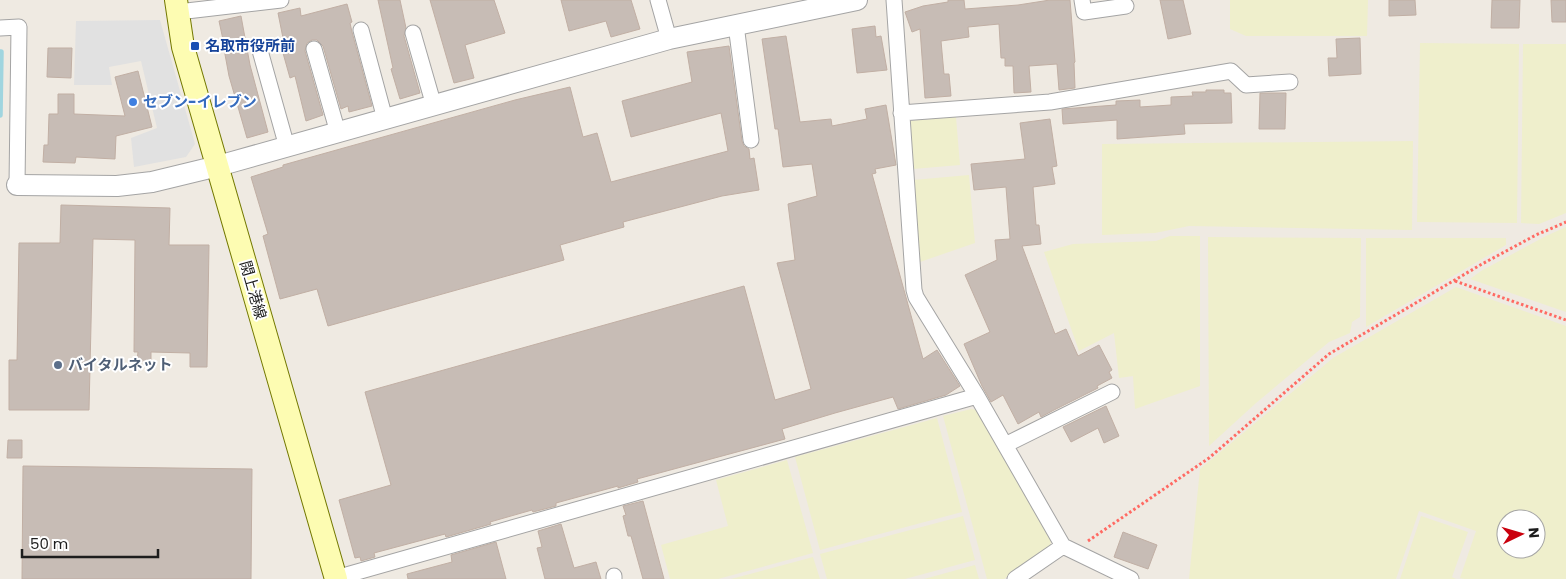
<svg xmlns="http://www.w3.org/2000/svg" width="1566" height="579" font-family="Poppins,'Noto Sans JP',sans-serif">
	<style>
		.farmland { fill: #efefcc; fill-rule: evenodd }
		.parking { fill: #e1e1e1 }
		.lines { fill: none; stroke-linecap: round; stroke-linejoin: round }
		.stream { stroke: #a0d5df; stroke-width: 5.5 }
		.building { fill: #c7bcb5; stroke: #c1afa4 }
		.minor-casing { stroke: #a4a4a4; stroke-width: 17 }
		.tertiary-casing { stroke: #a4a4a4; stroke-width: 22 }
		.secondary-casing { stroke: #737800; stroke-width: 24 }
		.path { stroke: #ff6a63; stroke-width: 3; stroke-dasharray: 2.5 2.5; stroke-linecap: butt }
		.minor { stroke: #fff; stroke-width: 15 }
		.tertiary { stroke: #fff; stroke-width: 20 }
		.secondary { stroke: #fdfcb2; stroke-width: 22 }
		.transit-dot { fill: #1a4fb4; stroke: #fff; stroke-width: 2 }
		.shop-dot { fill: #3f7fe0; stroke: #fff; stroke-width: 2 }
		.service-dot { fill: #5c6f8a; stroke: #fff; stroke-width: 2 }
		.labels { text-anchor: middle; stroke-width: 4; stroke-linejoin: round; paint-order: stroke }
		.transit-label { font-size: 15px; font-weight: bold; fill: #164399; stroke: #fff; text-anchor: start }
		.shop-label { font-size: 15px; font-weight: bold; fill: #366cbe; stroke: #fff; text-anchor: start }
		.street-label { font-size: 15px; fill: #1d1d1d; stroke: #fff }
		.service-label { font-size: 15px; font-weight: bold; fill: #4e5e75; stroke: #fff; text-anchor: start }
	</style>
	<rect width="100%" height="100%" fill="#efeae2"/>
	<path class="farmland" d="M1230,0h138l-1,36h-121l-16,-7z
		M1420,43l99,1 -2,179 -100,-1z
		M1523,44h43v169l-27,11 -18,-1z
		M956,117l4,48 -47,4 -4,-48z
		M1413,141l-1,89 -223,-4 -34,7 -53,2v-91z
		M969,175l6,68 -55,19 -7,-82z
		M1566,227v85l-96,-33 11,-8 65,-35z
		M1170,236h30v150l-65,23 -2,-33 -14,2 -5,-45 -35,18 -35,-99 29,-8 83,-3z
		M1208,237l153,1 -1,79 -8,5 -2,11 -21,9 -73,61 -47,43z
		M1366,238h140v7l-140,82z
		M1456,287l110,39v253h-102l-4,-1 16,-47 -57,-20 -23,68h-207l11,-110 133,-111zM1506,519h30v30h-30z
		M971,409l6,1 74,130 -1,7 -46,32h-17l-44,-163z
		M937,418l25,94 -142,38 -25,-93z
		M787,460l26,93 -95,26h-48l-9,-34 67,-19 -12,-46z
		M963,516l12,44 -70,19h-78l-7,-25z
		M1421,516l47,16 -16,45 4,2h-56z
		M813,557l7,22h-89z
		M975,565l4,14h-55z"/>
	<path class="parking" d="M160,20l35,124 -9,13 -52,10 -3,-29 26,-10 -16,-67 -32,6 3,18h-38l2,-64z"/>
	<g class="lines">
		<path class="stream" d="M0,115l1,-63"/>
	</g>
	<path class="building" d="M378,0h22l6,28 -2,8 16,57 -20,6 -9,-30 2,-1z
		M430,0h64l11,33 -40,12 9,33 -20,5z
		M561,0h70l9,29 -29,8 -5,-16 -37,10z
		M948,0h16l1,9 53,-4 32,-5h20l5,62 -1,1 1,25 -16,2 -2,-26 -28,2 2,26 -17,1 -1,-27h-8v-8h-4l-2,-34 -31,3 1,10 -28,4 3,33h5l2,22 -26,2 -5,-69 -8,3 -7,-20 18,-6 25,-4z
		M1160,0h23l8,34 -23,5z
		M1389,0h26l1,15 -27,1z
		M1492,0h28l-1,28h-28z
		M1551,0h15v22h-14z
		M347,4l5,18 -2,1 2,9 20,74 -23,6 -1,-6 -7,3 -18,-63 -6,-6h-5l-5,3 -2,8 18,64 -17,6 -11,-45 -5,2 -7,-25h3l-8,-40 22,-5 1,8z
		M241,16l9,49 18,67 -21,6 -18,-62 -5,-27h1l-6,-28z
		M875,26l1,11 5,-1 6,34 -30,3 -5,-44z
		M786,36l14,86 31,-3 1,7 35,-7 -2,-10 21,-4 10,60 -21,4 1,4 -4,1 51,185 14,-9 23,36 -14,9 -48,14 -5,-12 -58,16 -53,16 3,10 -148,40 1,3 -20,6v-2l-62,17v3l-23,6 -1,-2 -42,12 1,2 -45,13 -1,-3 -71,19 1,4 -14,4 -1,-4 -5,1 -16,-58 52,-15 -26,-93 379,-106 31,114 36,-11 -34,-126 18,-3 -7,-56 29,-8 -5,-32 -29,3 -5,-38h-3l-13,-90z
		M1360,38l1,36 -32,2 -1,-18h9l-1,-19z
		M729,46l13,95 2,5 5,3 1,10 4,-1 5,32 -37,6 -99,26 1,5 -64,18 4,15 -236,66 -11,-37 -37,10 -17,-63 5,-2 -17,-57 32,-10v-2l232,-65 55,-13 13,50 14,-4 14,49 117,-31 -7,-38 -90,24 -9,-36 70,-19 -5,-30z
		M48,48h24l-1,30 -24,-1z
		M138,71l14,56 -36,9 -1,23 -39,-2 -1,6 -32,-1 1,-17h4l1,-31h9v-20h16v20l51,2 -10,-39z
		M1206,90h18v3h7l1,30 -48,1 1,10 -68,5v-19l-54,4 -1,-15 54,-4v-4l24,-1v7l31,-2v-8l22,-1 -1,-4h14z
		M1260,93h26l-1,36h-26z
		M1050,119l7,47 -5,1 3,17 -22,3 3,38h3l2,19 -19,2 33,88 11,-5 12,27 21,-11 13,25 -3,2 3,6 -15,8 1,2 -44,22 -13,7 -2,-5 -21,12 -15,-29 -12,7 -9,-16 -18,-42 26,-12 -25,-57 32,-15 -2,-20 15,-1 -4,-52 -32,3 -3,-26 54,-5 -5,-36z
		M61,205l109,3 -1,37h40l-2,122h-17v-14l-39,-1v10l-14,-1 1,-9h-4l1,-112 -42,-1 -4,171h-80v-50h8l2,-117h41z
		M1106,406l13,30 -15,7 -6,-15 -27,14 -8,-15z
		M8,440h14v18h-15z
		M23,466l229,3 -1,110h-229z
		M643,501l10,37 11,41h-21l-12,-43h-3l-5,-20 3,-1 -3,-9z
		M561,524l13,44 22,-6 5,17h-56l-8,-31 5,-1 -4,-16z
		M1123,532l34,13 -9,24 -34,-12z
		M496,542l10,37h-98l-1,-5 45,-12 -1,-7z"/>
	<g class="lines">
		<g class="minor-casing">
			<path id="minor" d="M658,0l11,39
				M894,0l20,290 2,7 61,99
				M1082,0l2,12 42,-6
				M178,12l103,-12
				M736,25l15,115
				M0,28l19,-1 -2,158
				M361,30l24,89
				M413,33l21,73
				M259,47l28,100
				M314,49l24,84
				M901,113l149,-11 181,-31 15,14 44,-3
				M1005,445l107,-53
				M1063,546l68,33
				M614,576v3
				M336,578l641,-182 86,150 -48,33"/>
		</g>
		<g class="tertiary-casing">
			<path id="tertiary" d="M17,185l100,1 35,-4 66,-16 451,-127 188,-39"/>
		</g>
		<g class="secondary-casing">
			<path id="secondary" d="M176,0l7,47 153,532"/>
		</g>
		<path class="path" d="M1455,281l111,39
			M1088,541l121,-83 120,-104 153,-90 54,-29 30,-13"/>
		<use href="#minor" class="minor"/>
		<use href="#tertiary" class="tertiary"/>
		<use href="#secondary" class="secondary"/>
	</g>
	<rect class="transit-dot" x="190" y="41" width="10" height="10" rx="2.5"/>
	<circle class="shop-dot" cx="133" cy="102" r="5"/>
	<circle class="service-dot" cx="58" cy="365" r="5"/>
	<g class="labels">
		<g class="transit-label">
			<text x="205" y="51">名取市役所前</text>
		</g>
		<g class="shop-label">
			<text x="143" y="107">セブン-イレブン</text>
		</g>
		<g class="street-label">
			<text transform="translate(253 290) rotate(74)" y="5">閖上港線</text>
		</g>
		<g class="service-label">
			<text x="68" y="370">バイタルネット</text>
		</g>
	</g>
	<g transform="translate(1521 534) rotate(85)"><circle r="24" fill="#ffffff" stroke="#a5a5a5"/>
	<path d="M0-4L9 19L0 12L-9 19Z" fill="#ca000d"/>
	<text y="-8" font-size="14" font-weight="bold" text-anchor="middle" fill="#1d1d1d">N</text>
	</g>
	<path d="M22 549v8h136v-8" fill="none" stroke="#1d1d1d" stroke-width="2.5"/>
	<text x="30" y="549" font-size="15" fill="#1d1d1d" stroke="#ffffff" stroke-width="4" paint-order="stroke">50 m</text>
</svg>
